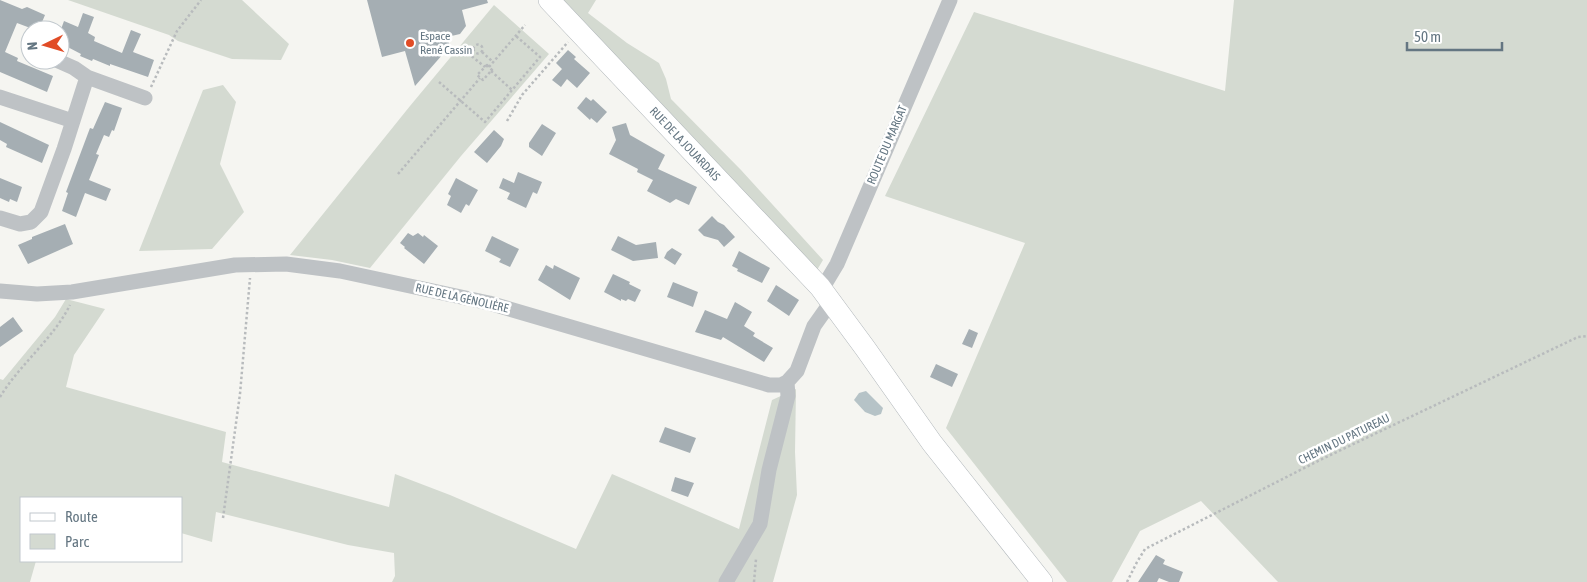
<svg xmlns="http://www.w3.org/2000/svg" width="1587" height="582" font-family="'Asap Condensed',sans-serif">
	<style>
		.green { fill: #d4dad1 }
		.water { fill: #b6c3c7 }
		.building { fill: #a5aeb3 }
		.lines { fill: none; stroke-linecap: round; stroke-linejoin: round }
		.secondary-casing { stroke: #b0b6ba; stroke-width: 22 }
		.path { stroke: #b8bbbd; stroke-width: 2.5; stroke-dasharray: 2.5 2.5; stroke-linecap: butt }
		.minor { stroke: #bec2c5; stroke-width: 15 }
		.secondary { stroke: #fff; stroke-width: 21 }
		.poi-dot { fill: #e14c26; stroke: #fff; stroke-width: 2 }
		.labels { text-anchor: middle; stroke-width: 5; stroke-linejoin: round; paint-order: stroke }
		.poi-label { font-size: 12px; fill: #647682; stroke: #fff; text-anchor: start }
		.street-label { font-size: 12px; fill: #647682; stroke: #fff }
	</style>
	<rect width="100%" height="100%" fill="#f5f5f1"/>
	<path class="green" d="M68,0h174l47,44 -8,16 -49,-1 -54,-18 -9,-6z
		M559,0h37l-8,13 39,30 32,20 7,16 5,20 70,71 82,90 -6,10z
		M1234,0h353v582h-309l-77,-81 -61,30 -28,51h-45l-121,-154 79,-185 -140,-47 89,-184 251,79z
		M494,5l55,49 -88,102 -91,112 -38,-8 -42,-5 120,-149z
		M223,85l13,17 -16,62 24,48 -32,37 -73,2 64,-161z
		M66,299l39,10 -31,46 -8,32 160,45 -4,30 167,45 6,-33 55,21 126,54 36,-75 127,55 33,-129 24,-11 -1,63 2,43 -24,87h-381l3,-6 -1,-23 -46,-8 -132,-33 -4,30 -31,-9v-35h-160v63h15l-6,21h-30v-203l3,1 52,-63z"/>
	<path class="water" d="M866,391l17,17 -2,6 -6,2 -10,-4 -11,-12 5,-7z"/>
	<path class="building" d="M0,0l22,9 5,-2 18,8 -5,12 -6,-1 -1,3 -16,-6 -12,29 13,6 -1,3 36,15 -6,16 -47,-20z
		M367,0h120l1,3 -26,7 4,16 -6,8 -13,3 3,9 -35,40 -10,-35 -23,6z
		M83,13l11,4 -6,16 7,4 -1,4 28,12 9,-23 10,4 -8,18 21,8 -6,17 -38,-13v2l-17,-7 -1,2 -12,-5 1,-2 -21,-11v-11l4,-11 14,6z
		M568,50l8,7 -2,2 16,14 -13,15 -10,-9 -6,8 -9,-7 10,-11 -6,-6z
		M586,97l5,4 2,-2 14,13 -10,11 -6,-5 -1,2 -13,-12z
		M105,102l17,6 -8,23 -2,-1 -3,7 -5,-2 -8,19 3,1 -10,25 22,9 -5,12 -21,-8 -9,24 -14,-6 6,-18 -2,-1 24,-64 3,1z
		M0,122l49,23 -7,18 -36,-16 1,-3 -7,-4z
		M626,123l4,12 35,20 -7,14 39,18 -8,18 -13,-6 -6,4 -23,-12 6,-11 -16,-8 1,-3 -29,-15 7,-14 -4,-13z
		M542,124l14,9 -14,23 -13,-9v-4z
		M494,130l10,9 -3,7 -14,17 -13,-11z
		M518,172l24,10 -5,12 -4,-2 -7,16 -19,-9 3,-6 -11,-5 4,-10 11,5z
		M0,178l22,9 -5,15 -7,-3 -1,3 -9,-4z
		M456,178l22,12 -9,16 -3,-2 -5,9 -14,-8 4,-9 -3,-2z
		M712,216l6,6 6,3 11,12 -11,10 -6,-7 -14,-4 -6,-6z
		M65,224l8,20 -45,20 -10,-19 14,-6v-2z
		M408,233l5,3 5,-3 5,4 1,-2 14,11 -14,18 -20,-16 1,-1 -5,-4z
		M492,236l27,13 -9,18 -11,-5 2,-3 -16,-8z
		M618,236l18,9 20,-3 2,16 -25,3 -22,-11z
		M672,248l10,6 -7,11 -11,-7 3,-6z
		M739,251l31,17 -8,15 -25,-12 1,-2 -6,-3z
		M546,265l7,4 1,-4 26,13 -10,22 -32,-20z
		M613,274l17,8 -1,2 12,6 -6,12 -7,-3 -2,2 -5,-2v2l-17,-9z
		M673,282l25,10 -5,15 -26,-10z
		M776,285l23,15 -10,16 -22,-15z
		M735,302l17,10 -8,14 11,7 -2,3 20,12 -9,14 -41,-25 -2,3 -26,-8 10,-22 22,9z
		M13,317l10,14 -23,16v-20z
		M969,329l9,4 -6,15 -10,-4z
		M936,364l22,10 -6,13 -22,-10z
		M665,427l31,11 -6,15 -31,-11z
		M675,477l19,6 -6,14 -17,-6z
		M1156,555l9,5 -2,4 20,8 -4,10h-10l-10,-4 -2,4h-19z"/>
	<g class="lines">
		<g class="secondary-casing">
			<g id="secondary">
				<path id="s1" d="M549,0l271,287 45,61 67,95 110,139"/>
			</g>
		</g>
		<path class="path" d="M473.5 49a4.5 4.5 0 1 1 9 0a4.5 4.5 0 1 1-9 0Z
			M464,50l21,17
			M482,52l11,10
			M487,65l5,5 -9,10 -6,-5z
			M489,67l36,-42
			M491,71l21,19
			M439,82l46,40 55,-65 -24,-21
			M151,87l26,-56 24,-31
			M507,121l15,-26 46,-53
			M398,174l82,-96
			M0,397c20,-33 53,-58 70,-92
			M223,518l17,-124 10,-116
			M754,582l2,-23
			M1127,582l10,-20 8,-13 175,-89 258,-123 9,-1"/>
		<path class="minor" d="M56,60l18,8 13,9 58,21
			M0,97l73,24
			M0,218l20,6 11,-2 10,-10 23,-63 23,-72
			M820,287l5,-3 12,-20 113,-264
			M0,291l37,3 35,-2 163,-27 51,-1 54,7 149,32 280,82h12l6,-3 10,-11 17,-45 17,-24
			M726,582l34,-58 9,-54 19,-74 -1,-14"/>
		<use href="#secondary" class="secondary"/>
	</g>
	<circle class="poi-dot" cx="410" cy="43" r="5"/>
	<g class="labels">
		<g class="poi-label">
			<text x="420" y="40">Espace<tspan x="420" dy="14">René Cassin</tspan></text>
		</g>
		<g class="street-label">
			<text dy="4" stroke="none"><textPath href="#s1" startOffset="198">RUE DE LA JOUARDAIS</textPath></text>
			<text transform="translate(887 145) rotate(-67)" y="4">ROUTE DU MARGAT</text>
			<text transform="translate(462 298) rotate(13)" y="4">RUE DE LA GÉNOLIÈRE</text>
			<text transform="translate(1344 439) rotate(-26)" y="4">CHEMIN DU PATUREAU</text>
		</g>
	</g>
	<rect x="20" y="497" width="162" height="65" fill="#ffffff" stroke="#c1c8cd"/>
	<rect x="30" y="513" width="25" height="8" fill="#ffffff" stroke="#c1c8cd"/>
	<text x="65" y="522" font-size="15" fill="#647682">Route</text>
	<rect x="30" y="534" width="25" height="15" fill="#d4dad1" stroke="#c1c8cd"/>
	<text x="65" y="547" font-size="15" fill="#647682">Parc</text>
	<g transform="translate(45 45) rotate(265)"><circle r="24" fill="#ffffff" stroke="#c1c8cd"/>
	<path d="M0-4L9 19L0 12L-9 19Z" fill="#e14c26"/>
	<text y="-8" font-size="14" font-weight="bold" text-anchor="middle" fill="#647682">N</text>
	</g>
	<path d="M1407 42v8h95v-8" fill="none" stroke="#647682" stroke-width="2.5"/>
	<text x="1414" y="42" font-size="15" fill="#647682" stroke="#ffffff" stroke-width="4" paint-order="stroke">50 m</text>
</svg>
